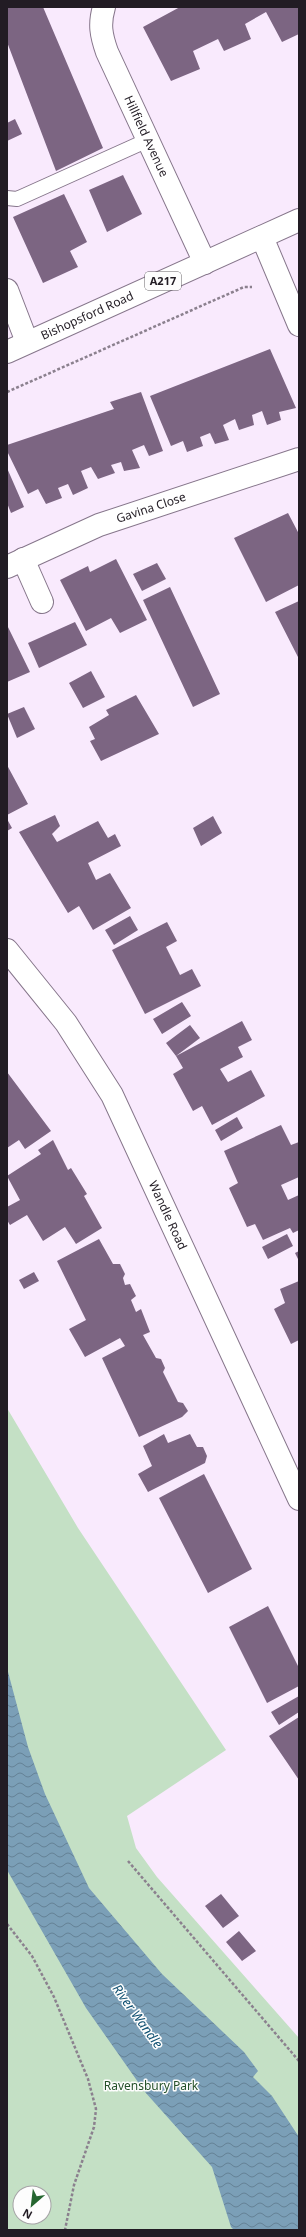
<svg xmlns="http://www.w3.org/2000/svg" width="306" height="2237" font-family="'Noto Sans',sans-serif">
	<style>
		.park { fill: #c4e0c5; fill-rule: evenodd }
		.water { fill: url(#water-waves) }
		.building { fill: #7c6582 }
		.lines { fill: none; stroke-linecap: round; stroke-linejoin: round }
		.lane-casing { stroke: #86768b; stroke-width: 16 }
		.street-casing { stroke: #86768b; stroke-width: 24 }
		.secondary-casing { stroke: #86768b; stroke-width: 24 }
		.primary-casing { stroke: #86768b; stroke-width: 24 }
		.path { stroke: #8b808e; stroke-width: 2.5; stroke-dasharray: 3 2; stroke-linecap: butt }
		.lane { stroke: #fff; stroke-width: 14 }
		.street { stroke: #fff; stroke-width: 22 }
		.secondary { stroke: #fff; stroke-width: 22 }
		.primary { stroke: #fff; stroke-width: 22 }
		.labels { text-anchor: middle; stroke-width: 3; stroke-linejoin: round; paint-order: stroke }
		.shield { fill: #fdfdfd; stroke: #646065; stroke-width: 1 }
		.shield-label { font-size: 11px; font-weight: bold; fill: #221c24 }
		.street-label { font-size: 12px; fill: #221c24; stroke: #fdfdfd }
		.park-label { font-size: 12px; fill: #245129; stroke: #fdfdfd }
		.water-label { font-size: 13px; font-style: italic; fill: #115273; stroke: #fdfdfd }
	</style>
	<defs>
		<pattern id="water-waves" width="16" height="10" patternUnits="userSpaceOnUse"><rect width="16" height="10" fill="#7b9fb7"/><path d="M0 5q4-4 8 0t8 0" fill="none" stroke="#648195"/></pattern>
	</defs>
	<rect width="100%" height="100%" fill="#f9eafd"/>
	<path class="park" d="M7,1408l71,120 148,222 -99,66 9,32 21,29 142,161v192h-292zM20,2193h24v24h-24z"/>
	<path class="water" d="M7,1668l21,79 17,47 44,94 73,86 82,78 14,19 -5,6 19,19 27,41v93h-65l-3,-3 -19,-60 -67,-75 -59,-84 -79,-138z"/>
	<path class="building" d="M7,7h36l60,141 -47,23 -49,-129z
		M180,7h118l1,27 -17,8 -16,-30 -21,12 6,15 -27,12 -6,-12 -25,12 7,18 -29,12 -28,-54z
		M15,119l7,15 -15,7v-18z
		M123,175l19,39 -35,18 -18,-42z
		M64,194l23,48 -17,9 8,16 -35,16 -30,-66z
		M270,349l26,59 -17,4 2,8 -14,5 -5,-14 -10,4 2,10 -15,5 -4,-11 -12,6 6,15 -14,4 -5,-11 -10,4 3,9 -16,6 -4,-11 -12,5 -21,-50z
		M141,392l22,59 -14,5 -5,-11 -12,5 8,18 -16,3 -3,-9 -10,3 4,8 -17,6 -7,-12 -10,4 7,17 -15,7 -5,-11 -10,4 4,10 -16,6 -8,-15 -10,5 -21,-43v-6l107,-36 -4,-7z
		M7,468l17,39 -13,6 -4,-10z
		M288,513l11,21v51l-33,17 -32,-64z
		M116,559l31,61 -27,13 -9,-15 -25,13 -26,-51 28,-14 2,6z
		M157,563l9,16 -24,12 -9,-17z
		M170,587l50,107 -27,13 -50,-107z
		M299,601v58l-24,-47z
		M75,622l12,23 -48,23 -11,-25z
		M7,625l23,47 -23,10z
		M91,671l14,26 -22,11 -14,-25z
		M136,695l23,39 -58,27 -11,-20 5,-2 -6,-12 20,-12 -3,-5z
		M24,707l11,22 -18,9 -10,-24z
		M7,765l21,39 -21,11z
		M55,815l5,11 -8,8 5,8 41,-21 10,17 7,-4 6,12 -33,17 8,17 14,-7 21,35 -38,22 -14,-24 -11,7 -49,-81z
		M213,816l9,17 -21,13 -8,-18z
		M7,819l5,9 -5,3z
		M130,916l8,14 -24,15 -9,-15z
		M167,922l10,19 -11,6 14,28 12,-6 9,17 -56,28 -33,-64z
		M182,1002l9,14 -29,18 -9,-15z
		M242,1021l10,19 -14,7 5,10 -23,12 8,13 23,-12 14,26 -53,29 -10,-19 -9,5 -20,-37 10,-6 -7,-12z
		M190,1025l10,13 -24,18 -10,-13z
		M7,1072l44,59 -26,18 -6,-9 -12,8z
		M237,1117l6,11 -22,13 -6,-11z
		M281,1125l10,20 8,-3v35l-18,8 7,15 11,-5v35l-6,3 -3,-5 -27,12 -8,-16 -8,3 -18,-39 9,-5 -14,-32z
		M53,1140l15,30 3,-2 16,26 -3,2 18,32 -26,16 -11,-17 -22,14 -16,-26 -17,10 -3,-5v-13l13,-7 -13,-24 34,-22 -3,-4z
		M287,1234l6,12 -25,13 -6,-12z
		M99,1239l14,25h7l5,10 -2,4 2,7 5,-1 6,12 -5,4 5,12 5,-3 9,23 -7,3 13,23 5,1 4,9 -2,4 15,30 5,1 5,8 -6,6 -43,20 -37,-79 23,-12 -5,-8 -35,19 -16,-28 17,-9 -29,-59z
		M299,1251v10l-4,-8z
		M34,1272l5,9 -15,8 -5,-9z
		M299,1281v59l-8,4 -17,-35 11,-6 -5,-14z
		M164,1434l4,9 22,-9 7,13h6l4,9 -2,7 -57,29 -10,-18 14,-8 -9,-20z
		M204,1474l48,95 -44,24 -49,-95z
		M268,1606l31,62v18l-32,17 -38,-76z
		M299,1696v16l-20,13 -8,-13z
		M299,1717v63l-30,-44z
		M221,1894l18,22 -16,12 -18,-22z
		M239,1931l17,20 -14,10 -16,-19z"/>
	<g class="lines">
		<g class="lane-casing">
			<path id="lane" d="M7,198l10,1 131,-59"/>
		</g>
		<g class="street-casing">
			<g id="street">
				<path id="s1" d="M104,7c-5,17 -3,28 3,45l98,211"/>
				<path d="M262,237l37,88"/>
				<path d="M7,290l20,52"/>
				<path d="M23,559l19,43"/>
				<path id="s2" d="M7,567l92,-42 200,-66"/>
			</g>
		</g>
		<g class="secondary-casing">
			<g id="secondary">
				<path id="s3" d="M7,950l59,73 46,72 187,404"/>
			</g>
		</g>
		<g class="primary-casing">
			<g id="primary">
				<path id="s4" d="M7,352l292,-132"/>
			</g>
		</g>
		<path class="path" d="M7,392l237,-105h8
			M128,1861l171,200
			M7,1924l25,32 22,41 34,82 8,30 -2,18 -20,58 -9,45"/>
		<use href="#lane" class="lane"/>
		<use href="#street" class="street"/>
		<use href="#secondary" class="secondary"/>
		<use href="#primary" class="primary"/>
	</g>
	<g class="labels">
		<rect class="shield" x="145" y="272" width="36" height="18" rx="3"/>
		<g class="shield-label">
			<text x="163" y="285">A217</text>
		</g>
		<g class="street-label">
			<text dy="4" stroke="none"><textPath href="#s1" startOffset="139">Hillfield Avenue</textPath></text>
			<text dy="4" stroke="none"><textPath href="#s4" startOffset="88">Bishopsford Road</textPath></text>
			<text dy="4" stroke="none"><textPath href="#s2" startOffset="156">Gavina Close</textPath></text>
			<text dy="4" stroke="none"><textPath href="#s3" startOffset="312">Wandle Road</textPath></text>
		</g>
		<g class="park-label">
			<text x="151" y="2090">Ravensbury Park</text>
		</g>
		<g class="water-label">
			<text transform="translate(138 2016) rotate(54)" y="5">River Wandle</text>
		</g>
	</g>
	<rect width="306" height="2237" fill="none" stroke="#221c24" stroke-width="16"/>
	<g transform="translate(32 2205) rotate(208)"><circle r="19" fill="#fdfdfd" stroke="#a5a3a6"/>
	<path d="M0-3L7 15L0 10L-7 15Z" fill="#256630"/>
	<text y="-6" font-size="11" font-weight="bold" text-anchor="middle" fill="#221c24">N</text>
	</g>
</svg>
